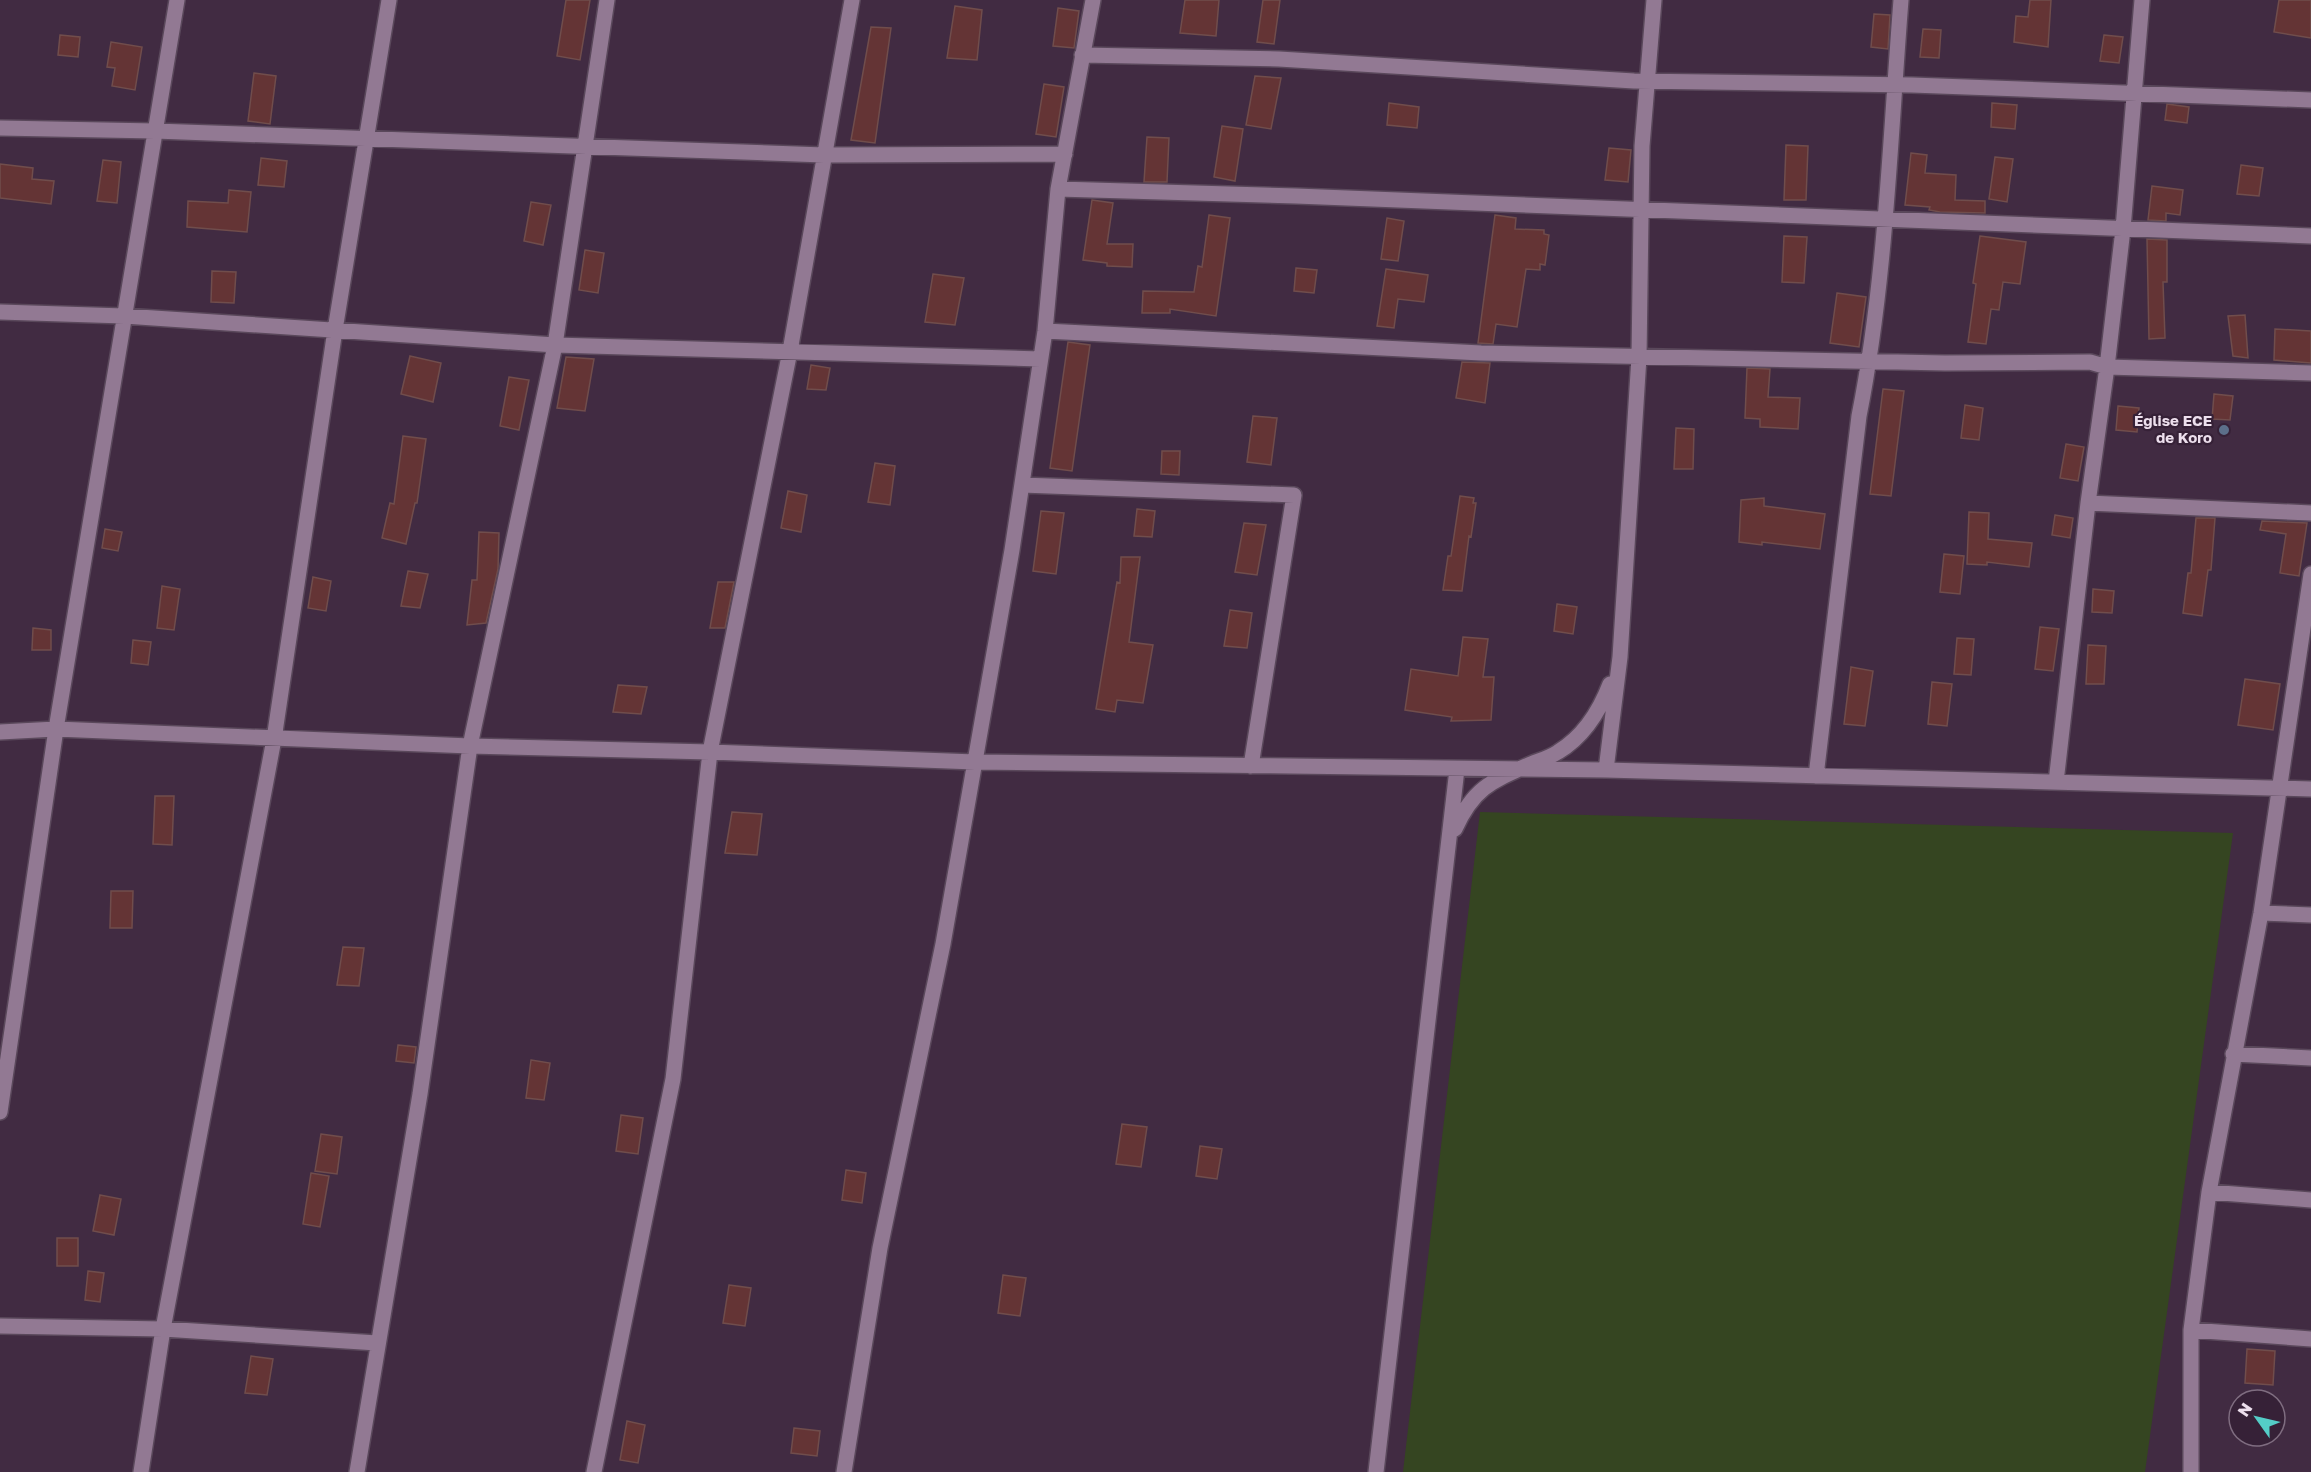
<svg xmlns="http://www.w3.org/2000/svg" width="2311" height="1472" font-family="'Golos Text',sans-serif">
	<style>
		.green { fill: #354521 }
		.building { fill: #643435; stroke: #704d4c; stroke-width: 1.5 }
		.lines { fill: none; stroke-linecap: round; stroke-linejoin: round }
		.minor-casing { stroke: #5a485b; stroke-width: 18 }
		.minor { stroke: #927993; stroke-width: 15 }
		.service-dot { fill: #5c6f8a; stroke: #362137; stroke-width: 2 }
		.labels { text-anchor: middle; stroke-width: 4.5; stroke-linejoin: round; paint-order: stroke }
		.poi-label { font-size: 15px; font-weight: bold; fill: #eddfed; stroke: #362137; text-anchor: end }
	</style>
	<rect width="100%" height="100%" fill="#412b42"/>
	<path class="green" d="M1480,812l753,21 -88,639h-742z"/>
	<path class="building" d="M566,0h24l-10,60 -23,-4z
		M1185,0h34l-3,36 -36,-3z
		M1263,0h17l-6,44 -17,-2z
		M2030,0h21l-3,47 -34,-5 2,-26 12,1z
		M2279,0h32v38l-37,-6z
		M955,6l27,4 -5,50 -30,-2z
		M1058,8l21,3 -5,37 -21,-2z
		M1874,14l16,1 -2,34 -17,-2z
		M871,27l20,1 -16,115 -24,-3z
		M1923,29l18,1 -2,28 -19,-1z
		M60,35l20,2 -2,20 -20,-2z
		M2104,35l19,2 -4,26 -19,-2z
		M111,42l31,5 -7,43 -23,-4 3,-18 -8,-1z
		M254,73l22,3 -6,48 -22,-3z
		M1255,76l26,2 -10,51 -25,-4z
		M1044,84l20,3 -8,50 -20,-3z
		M1389,103l30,4 -2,21 -30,-3z
		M1992,103l25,2 -2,24 -24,-2z
		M2167,104l22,3 -2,16 -22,-3z
		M1222,126l21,3 -8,52 -21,-4z
		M1147,137l22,1 -2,44h-23z
		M1786,145l22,1 -2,54h-22z
		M1609,148l22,2 -3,32 -23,-2z
		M1911,153l16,2 -2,18 31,2 -1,25 30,1v12l-45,-1 -11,-2 1,-3 -25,-2z
		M1995,157l18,2 -6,43 -18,-3z
		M261,158l26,3 -3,26 -26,-2z
		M103,160l18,2 -4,41 -20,-2z
		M0,164l33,4 -1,11 22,2 -3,23 -51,-6z
		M2241,165l22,3 -4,28 -22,-2z
		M2152,186l31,4 -3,25 -14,-2v8l-18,-1z
		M229,190l22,2 -4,40 -60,-5 1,-26 40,2z
		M1092,200l21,3 -6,41h26l-1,23 -25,-1v-3l-24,-3z
		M531,202l20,3 -8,40 -19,-4z
		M1209,215l21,3 -14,98 -46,-7v4h-28l1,-22 51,1 4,-26 4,1z
		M1495,215l21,3 -1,11 29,1v4l5,1 -4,30 -5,-1v6l-14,-1 -9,58 -21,-3 -3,20 -15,-1z
		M1387,218l17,3 -6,40 -17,-2z
		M1784,236l23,1 -3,46 -22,-1z
		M1980,236l46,6 -6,42 -17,-2 -4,28 -8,-1 -5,35 -18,-2 8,-58 -3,-1z
		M2147,239l20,1v42h-4l2,56 -16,1z
		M585,250l19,3 -6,40 -19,-3z
		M1296,268l21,2 -3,23 -20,-2z
		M1386,269l42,6 -4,27 -26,-3 -4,29 -17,-2z
		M212,271l24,1 -2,31 -23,-1z
		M933,274l31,4 -9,47 -30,-3z
		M1837,293l29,4 -7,50 -29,-4z
		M2245,315l3,43 -15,-2 -5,-40z
		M2275,329l36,2v32l-37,-3z
		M1068,342l22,3 -18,126 -22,-3z
		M410,356l31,7 -8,39 -32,-8z
		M566,357l28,2 -9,52 -28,-3z
		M1462,362l28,1 -5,40 -29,-5z
		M811,365l19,3 -4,22 -19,-1z
		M1747,368l23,1 -2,28 32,1 -2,31 -38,-2v-8l-15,-1z
		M509,377l20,3 -10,50 -19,-4z
		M1883,389l21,2 -13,105 -21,-2z
		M2214,394l19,2 -3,24 -18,-1z
		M1965,405l18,3 -4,32 -18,-2z
		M2118,406l21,2 -2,24 -21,-2z
		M1253,416l24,2 -6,47 -24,-3z
		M1676,428l18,1 -1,40h-19z
		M403,436l23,3 -9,64h-2l-9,41 -24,-6 8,-35 4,1z
		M2066,444l18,3 -6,34 -18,-3z
		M1162,451h18l-1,24 -18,-1z
		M875,463l20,3 -5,39 -22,-3z
		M788,491l19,4 -6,37 -20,-4z
		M1460,496l14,2 -1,5h3l-5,34 -2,-1 -7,55 -19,-1 5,-34h3z
		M1764,498v8l61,8 -5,35 -58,-7v3l-23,-3 2,-42z
		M1137,509l18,2 -3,26 -18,-1z
		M1041,511l23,2 -8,61 -23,-3z
		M1969,512l20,1 -1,26 44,4 -3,24 -42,-5v3l-20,-1z
		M2055,515l18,3 -3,20 -18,-3z
		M2196,518h19l-4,52h-3l-6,46 -19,-3 5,-40h3z
		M2262,521l45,2 -8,53 -19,-3 6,-39 -26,-4z
		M1244,523l22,2 -9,50 -22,-3z
		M105,529l17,3 -4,19 -16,-3z
		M479,532l20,1 -1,36 -12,54 -19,2 5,-45h5z
		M1944,554l20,2 -4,38 -20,-2z
		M1121,557h19l-11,85 24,3 -10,58 -26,-3 -2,12 -19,-3 21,-127 3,1z
		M408,571l20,3 -8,34 -19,-2z
		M313,577l18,4 -5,30 -18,-3z
		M718,582h16l-9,46h-15z
		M162,586l18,3 -6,41 -17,-2z
		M2093,589l21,2 -2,22 -20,-1z
		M1557,604l20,3 -4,27 -19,-3z
		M1230,610l22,3 -5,35 -23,-2z
		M2040,627l19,2 -6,42 -18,-2z
		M33,628l18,2v20h-19z
		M1463,637l25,2 -5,38h11l-3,43 -40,1 1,-4 -47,-7 6,-41 47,7z
		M1957,638l17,1 -3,36 -17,-1z
		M133,640l18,2 -3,23 -17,-2z
		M2088,645l18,1 -2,38h-18z
		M1851,667l22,4 -8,55 -21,-2z
		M2245,679l35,5 -7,46 -35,-5z
		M1932,682l20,2 -5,42 -19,-2z
		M618,685l29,2 -6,27 -28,-2z
		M155,796h19l-2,49 -19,-1z
		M732,812l30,2 -5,41 -32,-2z
		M111,891h22l-1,37h-22z
		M343,947l21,1 -5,38 -22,-1z
		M398,1045l18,2 -2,16 -18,-2z
		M531,1060l19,3 -6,37 -18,-2z
		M621,1115l22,3 -5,36 -22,-3z
		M1122,1124l25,3 -6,40 -25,-3z
		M321,1134l21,3 -5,37 -22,-3z
		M1200,1146l22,3 -5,30 -21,-3z
		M846,1170l20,3 -4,30 -20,-3z
		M311,1173l18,3 -9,51 -17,-3z
		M100,1195l21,4 -7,36 -21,-4z
		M57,1238h21v28h-21z
		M88,1271l16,2 -4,29 -15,-2z
		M1003,1275l23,3 -6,38 -22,-3z
		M729,1285l22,3 -6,38 -22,-3z
		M2247,1349l28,2 -2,34 -28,-2z
		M251,1356l22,3 -6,36 -22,-2z
		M627,1421l18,4 -7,38 -18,-3z
		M794,1428l26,3 -3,25 -26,-3z"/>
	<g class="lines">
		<g class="minor-casing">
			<path id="minor" d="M1082,55l197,4 355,22 278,4 399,15
				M0,128l155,3 669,24 241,-1
				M1058,189l238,7 1015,40
				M0,312l124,4 431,29 485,14
				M1045,331l436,22 464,10 145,-1 17,5 204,6
				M1022,485l272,10 -43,271
				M2088,503l223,10
				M0,732l56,-3 414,17 240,6 265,10 631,8 705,19
				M1606,770l14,-113 19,-300 3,-211 12,-146
				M1816,776l43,-360c27,-136 31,-277 42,-416
				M2056,782l32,-279 19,-136 16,-138 19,-229
				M1455,829c19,-42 37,-48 78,-66 8,-3 18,-6 25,-11 25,-15 42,-42 52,-68
				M2261,913l50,2
				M2233,1054l78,4
				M0,1112l56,-383 121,-729
				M2209,1192l102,8
				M0,1326l163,3 214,14
				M2191,1330l120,9
				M141,1472l22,-143 111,-590 61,-409 54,-330
				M357,1472l63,-378 50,-348 85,-401 52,-345
				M594,1472l79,-393 37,-327 80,-401 62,-351
				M844,1472l36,-224 63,-304 69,-394 33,-219 13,-142 35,-189
				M1376,1472l81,-703
				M2191,1472v-142l18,-138 52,-279 50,-339"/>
		</g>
		<use href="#minor" class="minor"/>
	</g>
	<circle class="service-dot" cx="2224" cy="430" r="6"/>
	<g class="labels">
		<g class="poi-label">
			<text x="2212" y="426">Église ECE<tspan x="2212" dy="17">de Koro</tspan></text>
		</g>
	</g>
	<g transform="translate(2257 1418) rotate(304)"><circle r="28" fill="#362137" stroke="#7f6d80" stroke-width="1.5"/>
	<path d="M0-4.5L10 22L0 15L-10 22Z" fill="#54cdc7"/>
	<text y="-9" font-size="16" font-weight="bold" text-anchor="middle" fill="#eddfed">N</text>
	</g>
</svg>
